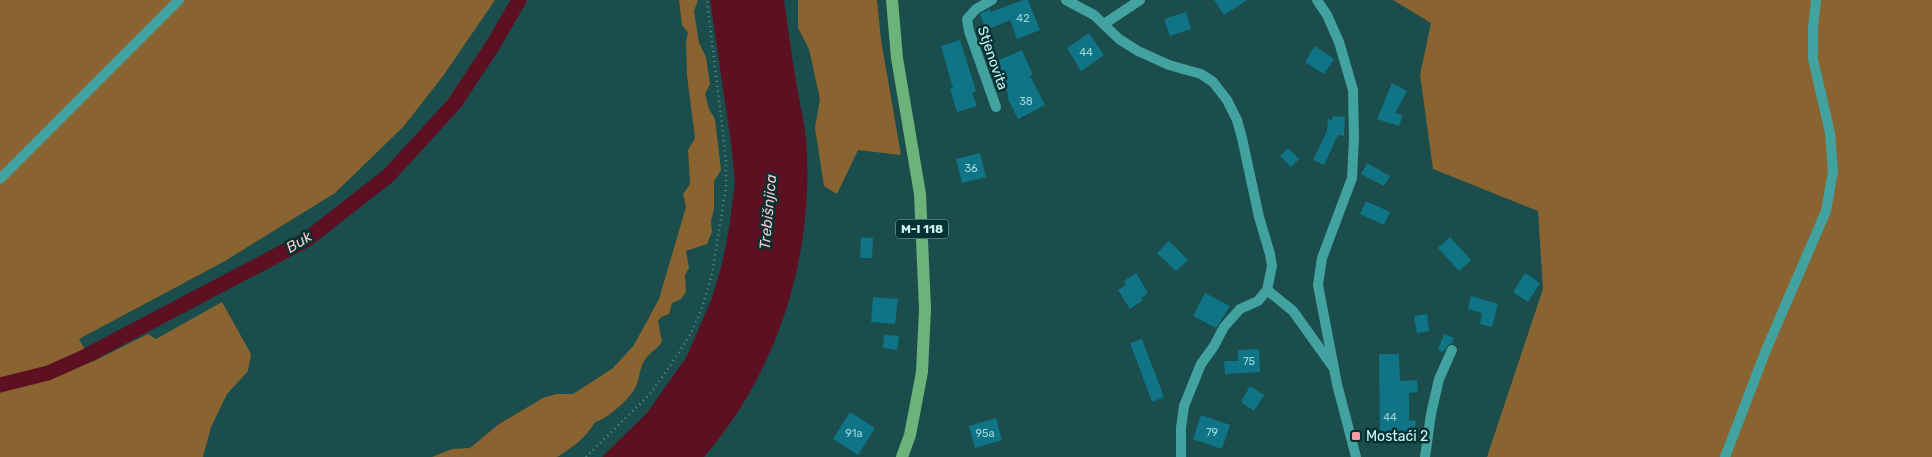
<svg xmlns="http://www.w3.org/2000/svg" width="1932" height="457" font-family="Rubik,sans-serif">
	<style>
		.green { fill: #896430 }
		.water { fill: #5d1021 }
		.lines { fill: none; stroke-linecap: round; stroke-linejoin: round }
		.canal { stroke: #5d1021; stroke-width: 15 }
		.building { fill: #0f7485 }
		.path { stroke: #5d8e8c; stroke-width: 2.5; stroke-dasharray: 1 4; stroke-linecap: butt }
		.minor { stroke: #42a2a0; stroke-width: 10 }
		.tertiary { stroke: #42a2a0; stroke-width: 10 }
		.primary { stroke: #6bb378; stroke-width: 12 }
		.poi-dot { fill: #f49aa3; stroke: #063131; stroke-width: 2 }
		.labels { text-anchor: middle; stroke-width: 5; stroke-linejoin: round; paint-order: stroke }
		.number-label { font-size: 11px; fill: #9dd7da }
		.shield { fill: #063131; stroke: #91bcbb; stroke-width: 1 }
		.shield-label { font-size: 12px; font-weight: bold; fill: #ccf8f6 }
		.street-label { font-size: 14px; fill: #ccf8f6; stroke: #063131 }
		.poi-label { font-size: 14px; fill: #ccf8f6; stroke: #063131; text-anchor: start }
		.water-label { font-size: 15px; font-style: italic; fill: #f7c7ca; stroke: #063131 }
	</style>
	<rect width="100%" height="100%" fill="#1a4d4c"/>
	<path class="green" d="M0,0h495l-52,76 -39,50 -69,67 -110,68 -146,78 13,23 56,-28 8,5 66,-37 29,52 -3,17 -21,23 -16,33 -8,30h-203z
		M679,0h19l-4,11 5,32 7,14 4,27 -5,10 4,15 6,10 6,51 -7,11v28l-3,12 1,11 -5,12 -21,7 3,17 -4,7 1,17 -5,7 -9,4 -3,11 -8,3 -3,4 4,21c-5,7 -12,10 -18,19 -5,8 -4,20 -10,29 -7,11 -27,29 -39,32 -9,16 -22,25 -38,35h-125l20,-8 18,-1 29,-24 44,-26 13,-4h17l40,-26 21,-23 25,-46 27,-92 -3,-13 7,-10 -2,-34 7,-12 -8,-62 -1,-35 2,-8 -6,-8z
		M798,0h79l4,40 20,115 -43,-5 -21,44 -13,-8 -9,-58 5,-29 -11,-50 -11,-21z
		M1393,0h539v457h-445l56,-168 -5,-78 -105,-42 -13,-94 11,-52z"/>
	<path class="water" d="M710,0h74c4,29 8,58 13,87 3,17 7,35 9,52 9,114 -27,231 -102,318h-102l45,-44 40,-57 25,-58 10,-34 7,-36 6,-45 -4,-40z"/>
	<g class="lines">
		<path class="canal" d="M0,385l48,-12 36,-16 222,-117 82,-64 66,-72 39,-59 26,-45"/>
	</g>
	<path class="building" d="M1023,0h5l12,30 -23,9 -7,-19 -24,10 -6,-16 10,-5 1,3z
		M1214,0h33l-23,15z
		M1186,12l5,17 -21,7 -6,-17z
		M1089,33l15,22 -23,16 -14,-23z
		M960,40l16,51 -4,2 5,13 -20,6 -7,-23 3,-1 -12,-42z
		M1315,46l19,13 -10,15 -19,-12z
		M1022,50l11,25 -3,1 15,29 -27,14 -11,-22 2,-1 -15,-34z
		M1392,83l15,8 -12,22 8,2 -4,11 -22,-7z
		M1333,116l12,1 -1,19 -6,-1 -14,30 -11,-5 14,-29 1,-12 4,1z
		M1288,148l11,11 -8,8 -11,-11z
		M980,153l6,24 -24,6 -6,-24z
		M1367,163l23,13 -6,10 -23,-12z
		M1366,201l24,11 -6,13 -24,-11z
		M861,237l12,1 -1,20h-12z
		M1450,237l21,23 -12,11 -21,-23z
		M1169,241l19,19 -12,11 -19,-18z
		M1136,273l12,20 -7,5 2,2 -13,9 -12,-19 8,-5 -2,-4z
		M1525,273l15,10 -12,19 -15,-10z
		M1205,293l25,13 -14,22 -23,-12z
		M1471,296l27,8 -6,23 -12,-3 2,-11 -14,-4z
		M873,297l25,2 -3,25 -24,-2z
		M1427,314l2,17 -12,2 -3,-17z
		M1444,334l10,4 -2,5 -4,2 -5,7 -5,-2z
		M884,335l15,1 -2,14 -14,-2z
		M1142,339l22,58 -12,5 -22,-59z
		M1259,349l1,23 -35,2 -1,-13h14v-11z
		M1379,354h20l1,27 17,-1 1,12 -9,1v27l7,1 -3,17 -33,-2z
		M1250,386l14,9 -10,16 -13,-9z
		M850,412l25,16 -17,27 -25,-16z
		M1201,415l29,10 -8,24 -29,-10z
		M996,418l6,22 -27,8 -6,-22z"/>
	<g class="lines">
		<path class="path" d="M586,457l64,-63 16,-22 24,-37 12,-27 10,-34 14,-87v-28l-19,-159"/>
		<path class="minor" d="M992,0l-16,9 -9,10 2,12 27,76
			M1066,0l28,15 25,24 19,12 31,14 32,9 12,8 14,18 10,20 5,18 17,79 11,37 2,12 -5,24
			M1104,24l36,-24
			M0,179l179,-179
			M1181,457v-29l3,-22 17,-42 13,-18 10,-19 16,-18 18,-8 9,-11 26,21 40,56
			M1425,457l6,-43 8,-35 13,-29
			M1725,457l41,-107 60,-139 7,-40 -3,-38 -17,-74v-31l3,-28"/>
		<path class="tertiary" d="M1317,0l10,15 12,27 14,48 1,48 -2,40 -30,80 -4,27 19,99 19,73"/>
		<path class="primary" d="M892,0l5,58 23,136 5,115 -3,63 -12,63 -8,22"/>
	</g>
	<rect class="poi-dot" x="1351" y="431" width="10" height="10" rx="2.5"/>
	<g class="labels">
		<g class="number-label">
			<text x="1023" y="22">42</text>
			<text x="1086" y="56">44</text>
			<text x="1026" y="105">38</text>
			<text x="971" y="172">36</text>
			<text x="1249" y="365">75</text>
			<text x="1390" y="421">44</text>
			<text x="1212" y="436">79</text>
			<text x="854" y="437">91a</text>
			<text x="985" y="437">95a</text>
		</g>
		<rect class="shield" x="896" y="219.5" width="52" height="19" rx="4"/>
		<g class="shield-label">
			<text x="922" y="233">M-I 118</text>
		</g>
		<g class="street-label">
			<text transform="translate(993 58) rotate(71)" y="5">Stjenovita</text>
		</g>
		<g class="poi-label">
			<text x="1366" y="441">Mostaći 2</text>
		</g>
		<g class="water-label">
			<text transform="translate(768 212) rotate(-85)" y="5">Trebišnjica</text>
			<text transform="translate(299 242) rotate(-31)" y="5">Buk</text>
		</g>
	</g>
</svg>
